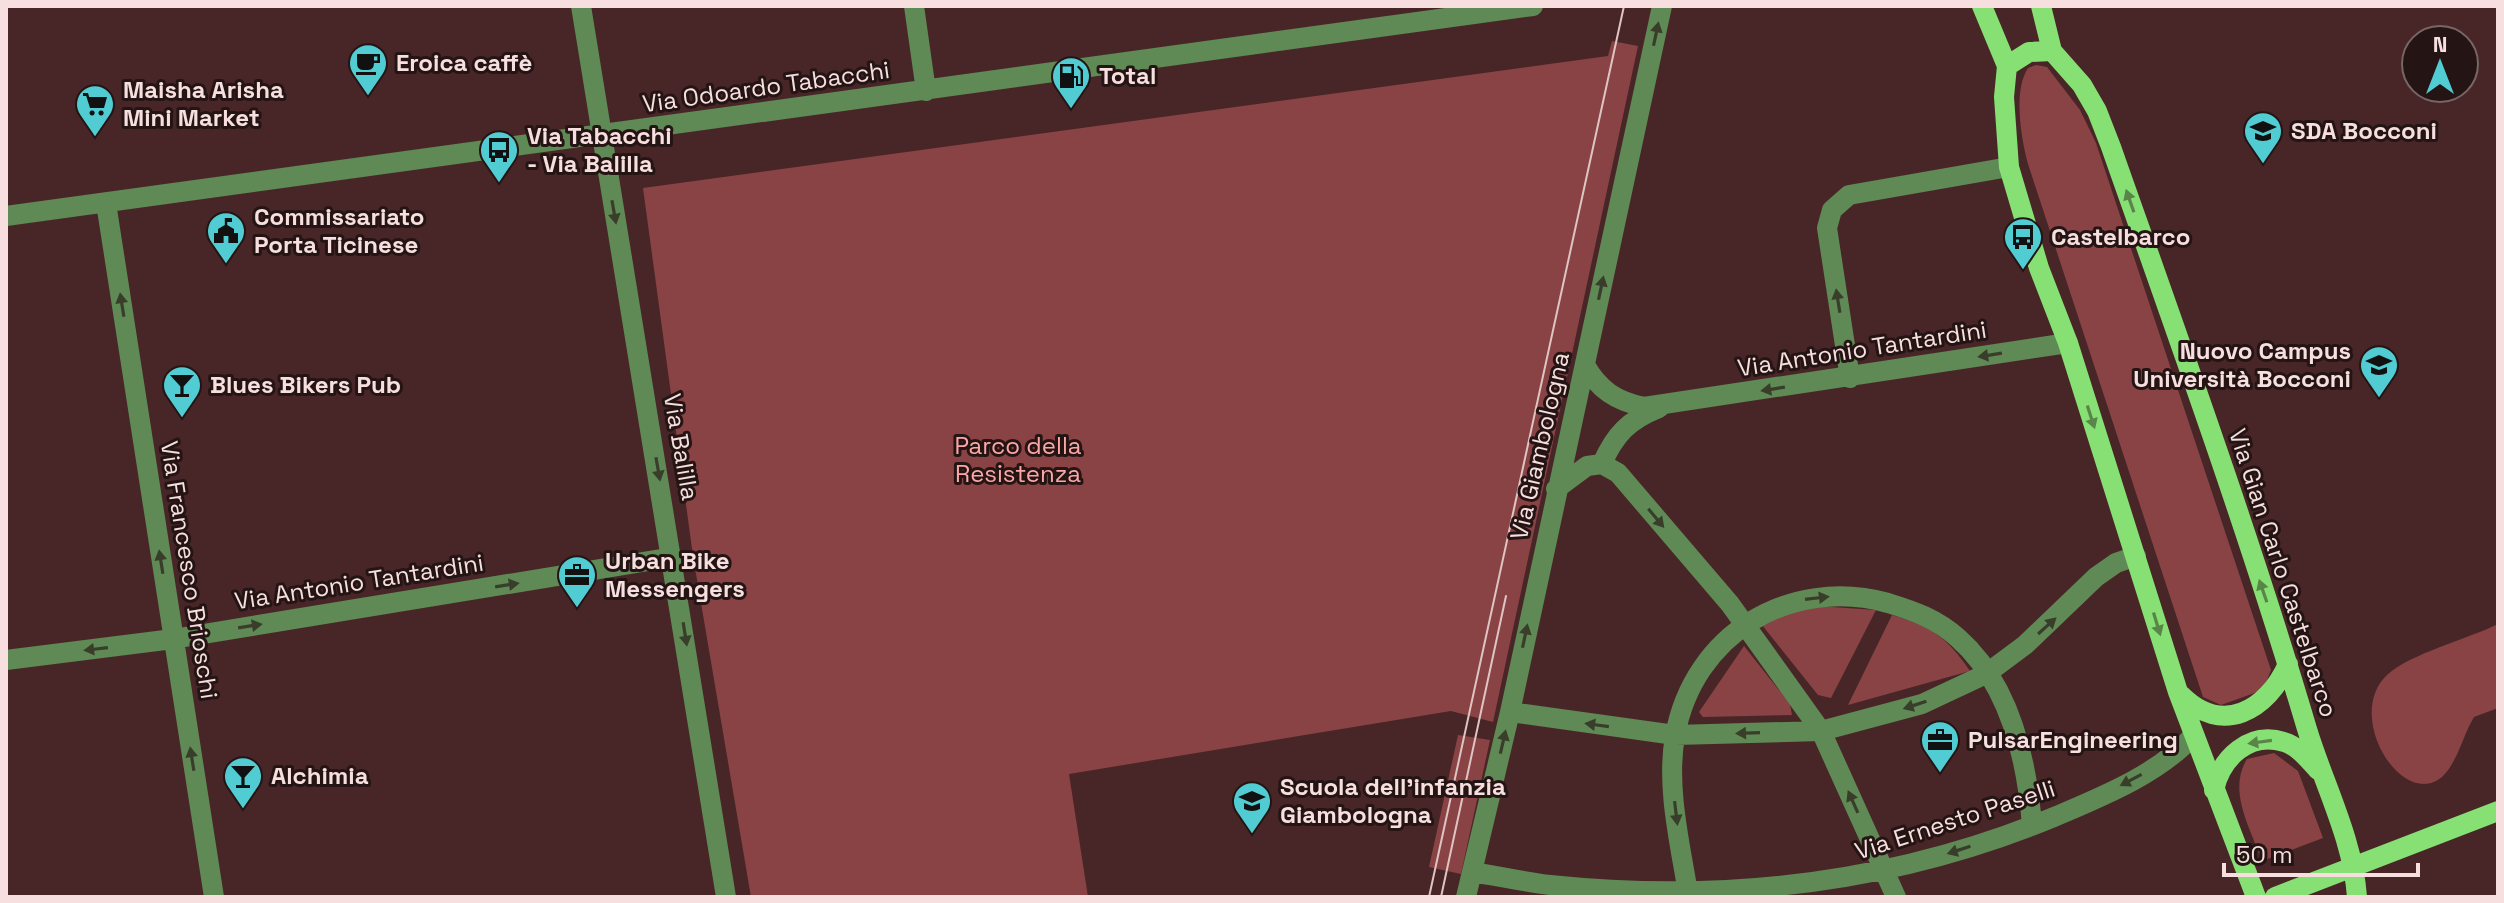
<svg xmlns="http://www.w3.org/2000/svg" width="2504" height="903" font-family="'Space Grotesk',sans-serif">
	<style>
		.green { fill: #894345 }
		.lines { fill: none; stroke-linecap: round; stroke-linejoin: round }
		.minor { stroke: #5f8955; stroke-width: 20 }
		.major { stroke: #87e073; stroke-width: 20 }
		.tram { stroke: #dec5c4; stroke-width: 2 }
		.oneway { fill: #393e2b }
		.oneway2 { fill: #5a8548 }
		.labels { text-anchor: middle; stroke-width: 6; stroke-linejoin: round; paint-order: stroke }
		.poi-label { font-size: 24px; font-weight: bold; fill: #f6dfde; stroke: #241514; text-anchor: start }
		.street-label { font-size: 24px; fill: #f6dfde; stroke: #241514 }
		.park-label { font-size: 24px; fill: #fca7a6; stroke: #241514 }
	</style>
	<rect width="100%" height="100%" fill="#482627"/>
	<path class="green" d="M1612,41l26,5 -145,676 -42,-11 -382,63 19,123h-337l-58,-341 -50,-368 965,-132z
		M2036,65l11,2 33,43 16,33 175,527 -8,20 -42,15 -18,-8 -175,-533c-7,-26 -15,-73 0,-96z
		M1817,606l59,4 -45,88 -13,-3 -56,-70 29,-15z
		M1892,615c40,12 54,21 78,56l-122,34z
		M2498,624v84l-24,9c-11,18 -16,44 -31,59 -39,36 -100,-59 -56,-101 22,-21 81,-36 111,-51z
		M1744,646l46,58 2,11 -89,2 -4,-5z
		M1458,735l32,5 -29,134 -32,-7z
		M2274,753l24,18 25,67 -61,23c-11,-32 -35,-70 -15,-102z"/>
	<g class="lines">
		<path class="minor" d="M581,6l145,891
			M914,6l12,85
			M106,203l108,694
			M6,216l1527,-210
			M1585,365c14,25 31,36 59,42l424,-64
			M1850,378l-23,-150 5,-18 17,-15 160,-28
			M1602,464l16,9 112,131 91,127 75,166
			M1602,464c13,-30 27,-44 57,-56
			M1556,489l31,-23 15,-2
			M6,660l167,-21 500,-82
			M1510,712l165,23 146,-4 101,-27 64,-30 39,-29 71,-68 20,-14 20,-7
			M1472,872c26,4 52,10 78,13 174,18 342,-1 504,-68 47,-20 105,-43 140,-82
			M1688,893c-8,-50 -22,-106 -13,-157 18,-102 115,-160 213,-133 26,8 49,16 70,35 52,46 69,122 74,188
			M1466,897l44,-185 152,-706"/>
		<path class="major" d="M1982,6l25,60 -3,31 5,70 30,101 29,75 110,349 78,205
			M2041,6l11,45 30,34 15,26 14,36c68,193 138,386 196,582 17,56 46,110 50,168
			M2007,66l22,-14 23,-1
			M2181,695c41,41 86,16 107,-31
			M2214,790c7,-32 35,-59 70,-48 14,4 24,17 34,28
			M2275,897l223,-86"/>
		<path class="tram" d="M1429,897l195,-891
			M1441,897l65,-301"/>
	</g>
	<defs><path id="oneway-solid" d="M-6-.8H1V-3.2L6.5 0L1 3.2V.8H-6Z" transform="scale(2)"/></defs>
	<g class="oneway">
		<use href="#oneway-solid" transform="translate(1656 34) rotate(-78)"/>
		<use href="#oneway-solid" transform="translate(614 212) rotate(80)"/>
		<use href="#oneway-solid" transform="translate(1601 288) rotate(-78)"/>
		<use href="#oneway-solid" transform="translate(1838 301) rotate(-99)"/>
		<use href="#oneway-solid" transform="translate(122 305) rotate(-99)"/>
		<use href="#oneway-solid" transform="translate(1990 355) rotate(171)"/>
		<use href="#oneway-solid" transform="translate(1773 389) rotate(171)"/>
		<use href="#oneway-solid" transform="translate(658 469) rotate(80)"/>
		<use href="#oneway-solid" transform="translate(1656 518) rotate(50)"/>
		<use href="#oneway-solid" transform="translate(161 562) rotate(-99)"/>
		<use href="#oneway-solid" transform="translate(507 585) rotate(-9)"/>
		<use href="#oneway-solid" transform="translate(1817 598) rotate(-7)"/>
		<use href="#oneway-solid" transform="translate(250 626) rotate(-9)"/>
		<use href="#oneway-solid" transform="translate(2047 626) rotate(-42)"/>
		<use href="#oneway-solid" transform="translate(685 634) rotate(81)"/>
		<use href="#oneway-solid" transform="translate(1525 636) rotate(-78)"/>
		<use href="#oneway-solid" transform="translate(96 649) rotate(173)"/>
		<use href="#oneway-solid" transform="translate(1915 705) rotate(162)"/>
		<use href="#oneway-solid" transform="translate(1597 725) rotate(-172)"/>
		<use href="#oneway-solid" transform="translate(1748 733) rotate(178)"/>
		<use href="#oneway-solid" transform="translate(1503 742) rotate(-77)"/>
		<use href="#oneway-solid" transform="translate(192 759) rotate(-99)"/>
		<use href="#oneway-solid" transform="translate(2131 780) rotate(152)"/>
		<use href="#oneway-solid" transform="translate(1853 802) rotate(-114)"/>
		<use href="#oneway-solid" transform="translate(1676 813) rotate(83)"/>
		<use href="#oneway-solid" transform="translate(1959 850) rotate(162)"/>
	</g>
	<g class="oneway2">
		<use href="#oneway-solid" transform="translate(2130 201) rotate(-109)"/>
		<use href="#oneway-solid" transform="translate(2091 417) rotate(72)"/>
		<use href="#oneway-solid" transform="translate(2263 591) rotate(-109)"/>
		<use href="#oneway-solid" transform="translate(2157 624) rotate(73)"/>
		<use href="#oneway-solid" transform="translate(2260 742) rotate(172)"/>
	</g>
	<defs>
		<g id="cafe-pin" transform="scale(2)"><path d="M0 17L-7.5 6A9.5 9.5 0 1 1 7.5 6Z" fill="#51ccd3" stroke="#241514"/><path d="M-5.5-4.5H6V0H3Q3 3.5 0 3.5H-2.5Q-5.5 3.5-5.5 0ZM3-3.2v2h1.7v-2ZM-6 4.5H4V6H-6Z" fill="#111"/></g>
		<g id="fuel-pin" transform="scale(2)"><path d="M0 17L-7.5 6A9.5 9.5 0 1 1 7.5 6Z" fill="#51ccd3" stroke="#241514"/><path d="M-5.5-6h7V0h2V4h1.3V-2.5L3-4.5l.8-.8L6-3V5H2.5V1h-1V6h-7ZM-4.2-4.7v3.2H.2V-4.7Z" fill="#111"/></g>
		<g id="supermarket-pin" transform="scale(2)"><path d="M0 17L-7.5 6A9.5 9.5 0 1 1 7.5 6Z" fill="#51ccd3" stroke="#241514"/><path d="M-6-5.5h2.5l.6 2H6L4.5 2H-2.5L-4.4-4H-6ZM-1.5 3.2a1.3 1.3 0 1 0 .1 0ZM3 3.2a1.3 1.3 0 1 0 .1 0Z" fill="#111"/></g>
		<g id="university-pin" transform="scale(2)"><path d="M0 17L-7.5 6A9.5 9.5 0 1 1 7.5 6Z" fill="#51ccd3" stroke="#241514"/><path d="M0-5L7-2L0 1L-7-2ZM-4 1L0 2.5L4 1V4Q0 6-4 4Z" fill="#111"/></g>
		<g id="bus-pin" transform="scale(2)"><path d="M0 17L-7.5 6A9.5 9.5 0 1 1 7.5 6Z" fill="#51ccd3" stroke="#241514"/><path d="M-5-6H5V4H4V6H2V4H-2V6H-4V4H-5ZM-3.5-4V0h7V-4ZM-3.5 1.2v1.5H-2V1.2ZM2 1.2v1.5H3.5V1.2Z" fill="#111"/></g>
		<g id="civic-pin" transform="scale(2)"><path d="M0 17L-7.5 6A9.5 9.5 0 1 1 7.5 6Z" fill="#51ccd3" stroke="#241514"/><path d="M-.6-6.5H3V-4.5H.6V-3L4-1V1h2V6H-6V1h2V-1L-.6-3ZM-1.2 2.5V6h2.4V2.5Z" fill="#111"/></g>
		<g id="bar-pin" transform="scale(2)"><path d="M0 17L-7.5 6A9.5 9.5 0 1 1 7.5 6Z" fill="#51ccd3" stroke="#241514"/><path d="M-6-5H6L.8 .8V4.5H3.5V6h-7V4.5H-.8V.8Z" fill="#111"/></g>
		<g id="office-pin" transform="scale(2)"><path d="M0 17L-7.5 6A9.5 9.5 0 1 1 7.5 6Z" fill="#51ccd3" stroke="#241514"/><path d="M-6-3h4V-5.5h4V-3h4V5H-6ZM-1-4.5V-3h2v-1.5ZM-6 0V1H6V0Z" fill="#111"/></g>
		<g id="school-pin" transform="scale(2)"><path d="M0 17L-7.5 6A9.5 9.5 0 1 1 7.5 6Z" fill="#51ccd3" stroke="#241514"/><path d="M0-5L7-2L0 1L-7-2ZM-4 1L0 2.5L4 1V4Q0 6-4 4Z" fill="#111"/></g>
	</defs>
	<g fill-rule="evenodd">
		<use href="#cafe-pin" x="368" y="63"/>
		<use href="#fuel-pin" x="1071" y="76"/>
		<use href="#supermarket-pin" x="95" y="104"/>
		<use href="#university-pin" x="2263" y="131"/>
		<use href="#bus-pin" x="499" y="150"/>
		<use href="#civic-pin" x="226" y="231"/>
		<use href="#bus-pin" x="2023" y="237"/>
		<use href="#university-pin" x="2379" y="365"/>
		<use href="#bar-pin" x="182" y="385"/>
		<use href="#office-pin" x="577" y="575"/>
		<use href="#office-pin" x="1940" y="740"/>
		<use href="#bar-pin" x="243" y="776"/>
		<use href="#school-pin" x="1252" y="801"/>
	</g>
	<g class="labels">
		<g class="poi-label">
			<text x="396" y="71">Eroica caffè</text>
			<text x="1099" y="84">Total</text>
			<text x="123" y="98">Maisha Arisha<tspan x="123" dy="28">Mini Market</tspan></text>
			<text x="2291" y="139">SDA Bocconi</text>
			<text x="527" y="144">Via Tabacchi<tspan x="527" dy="28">- Via Balilla</tspan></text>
			<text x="254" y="225">Commissariato<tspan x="254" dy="28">Porta Ticinese</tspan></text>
			<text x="2051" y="245">Castelbarco</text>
			<text x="2351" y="359" text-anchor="end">Nuovo Campus<tspan x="2351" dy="28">Università Bocconi</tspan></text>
			<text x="210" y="393">Blues Bikers Pub</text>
			<text x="605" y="569">Urban Bike<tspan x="605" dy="28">Messengers</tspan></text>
			<text x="1968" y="748">PulsarEngineering</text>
			<text x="271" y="784">Alchimia</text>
			<text x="1280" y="795">Scuola dell’infanzia<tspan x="1280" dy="28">Giambologna</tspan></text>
		</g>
		<g class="street-label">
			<text transform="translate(766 87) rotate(-8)" y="8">Via Odoardo Tabacchi</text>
			<text transform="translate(1862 349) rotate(-9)" y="8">Via Antonio Tantardini</text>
			<text transform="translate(1540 446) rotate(-77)" y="8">Via Giambologna</text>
			<text transform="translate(681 447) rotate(80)" y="8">Via Balilla</text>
			<text transform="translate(189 570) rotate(81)" y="8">Via Francesco Brioschi</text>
			<text transform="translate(2283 573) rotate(72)" y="8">Via Gian Carlo Castelbarco</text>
			<text transform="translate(359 582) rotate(-9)" y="8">Via Antonio Tantardini</text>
			<text transform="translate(1955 820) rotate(-18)" y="8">Via Ernesto Paselli</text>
		</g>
		<g class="park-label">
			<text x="1018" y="454">Parco della<tspan x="1018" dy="28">Resistenza</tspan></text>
		</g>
	</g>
	<rect width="2504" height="903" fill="none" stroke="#f6dfde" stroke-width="16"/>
	<g transform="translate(2440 64)"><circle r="38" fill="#241514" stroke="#786665" stroke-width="2"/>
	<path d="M0-6L14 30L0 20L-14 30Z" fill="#51ccd3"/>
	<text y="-12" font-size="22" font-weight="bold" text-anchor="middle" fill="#f6dfde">N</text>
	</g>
	<path d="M2224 863v12h194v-12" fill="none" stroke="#f6dfde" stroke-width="4"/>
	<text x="2236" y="863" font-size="24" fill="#f6dfde" stroke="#241514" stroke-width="6" paint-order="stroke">50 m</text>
</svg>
